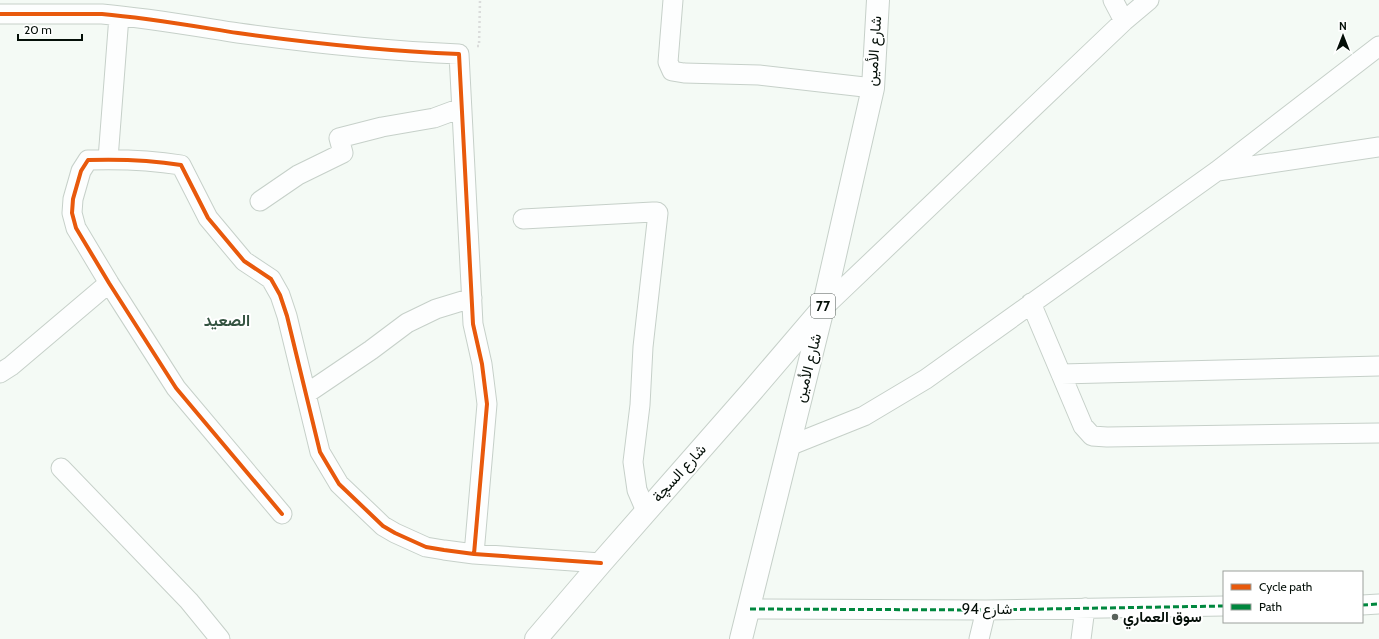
<svg xmlns="http://www.w3.org/2000/svg" width="1379" height="639" font-family="Cabin,Vazirmatn,sans-serif">
	<style>
		.lines { fill: none; stroke-linecap: round; stroke-linejoin: round }
		.street-casing { stroke: #c6d0c9; stroke-width: 21 }
		.secondary-casing { stroke: #c6d0c9; stroke-width: 24 }
		.primary-casing { stroke: #c6d0c9; stroke-width: 24 }
		.path { stroke: #dadcdb; stroke-width: 2.5; stroke-dasharray: 2 3; stroke-linecap: butt }
		.street { stroke: #fdfefe; stroke-width: 19 }
		.secondary { stroke: #fdfefe; stroke-width: 22 }
		.primary { stroke: #fdfefe; stroke-width: 22 }
		.quiet { stroke: #00873e; stroke-width: 3; stroke-dasharray: 6 3; stroke-linecap: butt }
		.cycleway-casing { stroke: #fff; stroke-width: 6 }
		.cycleway { stroke: #e8590c; stroke-width: 4 }
		.poi-dot { fill: #58615b; stroke: #fff; stroke-width: 1.5 }
		.labels { text-anchor: middle; stroke-width: 4; stroke-linejoin: round; paint-order: stroke }
		.shield { fill: #fff; stroke: #4f5752; stroke-width: 1 }
		.shield-label { font-size: 14px; font-weight: bold; fill: #040f08 }
		.street-label { font-size: 15px; fill: #040f08; stroke: #fff }
		.poi-label { font-size: 15px; font-weight: bold; fill: #040f08; stroke: #fff; text-anchor: start }
		.neighbourhood-label { font-size: 16px; font-weight: bold; fill: #345441; stroke: #fff }
	</style>
	<rect width="100%" height="100%" fill="#f4faf5"/>
	<g class="lines">
		<g class="street-casing">
			<path id="street" d="M673,0l-5,62 4,9 12,2 75,2 114,13
				M1113,0l11,21
				M0,14h102c46,4 91,12 136,19 73,10 147,18 221,21l14,270 9,40 5,40 -13,150
				M108,159l11,-143
				M1218,171l161,-24
				M260,201l38,-26 45,-22 -4,-15 43,-11 52,-9 27,-10
				M523,219l130,-7h4l1,1 -15,134 -3,58 -7,57 4,28 9,21
				M1031,303l52,123 9,10 15,1 272,-4
				M823,308l301,-287 25,-21
				M0,373l11,-7 98,-83
				M1061,374l318,-8
				M306,394l65,-44 36,-27 29,-14 36,-11
				M789,446l75,-30 62,-37 291,-208 162,-125
				M61,468l128,133 31,38
				M282,514l-106,-126 -67,-105 -33,-55 -4,-15 1,-14 8,-28 7,-11c31,-1 62,0 93,5l27,53 36,43 27,18 9,16 7,21 33,136 19,32 44,42 12,7 31,14 18,3 30,4 127,9
				M1362,605l17,-1
				M750,609l236,1 238,-4
				M979,639l7,-29
				M1081,639l4,-31"/>
		</g>
		<g class="secondary-casing">
			<path id="secondary" d="M536,639l65,-76 151,-172 71,-83"/>
		</g>
		<g class="primary-casing">
			<path id="primary" d="M741,639l82,-331 50,-220 5,-88"/>
		</g>
		<path class="path" d="M477,46h2l1,-46"/>
		<use href="#street" class="street"/>
		<use href="#secondary" class="secondary"/>
		<use href="#primary" class="primary"/>
		<path class="quiet" d="M1362,605l17,-1
			M750,609l236,1 238,-4"/>
		<g class="cycleway-casing">
			<path id="cycleway" d="M0,14h102c46,4 91,12 136,19 73,10 147,18 221,21l14,270 9,40 5,40 -13,150
				M282,514l-106,-126 -67,-105 -33,-55 -4,-15 1,-14 8,-28 7,-11c31,-1 62,0 93,5l27,53 36,43 27,18 9,16 7,21 33,136 19,32 44,42 12,7 31,14 18,3 30,4 127,9"/>
		</g>
		<use href="#cycleway" class="cycleway"/>
	</g>
	<circle class="poi-dot" cx="1115" cy="617" r="4"/>
	<g class="labels">
		<rect class="shield" x="811" y="294" width="24" height="24" rx="3"/>
		<g class="shield-label">
			<text x="823" y="311">77</text>
		</g>
		<g class="street-label">
			<text transform="translate(874 51) rotate(-86)" y="5">شارع الأمين</text>
			<text transform="translate(808 368) rotate(-76)" y="5">شارع الأمين</text>
			<text transform="translate(679 473) rotate(-48)" y="5">شارع السچة</text>
			<text x="987" y="614">شارع 94</text>
		</g>
		<g class="poi-label">
			<text x="1123" y="622">سوق العماري</text>
		</g>
		<g class="neighbourhood-label">
			<text x="227" y="326">الصعيد</text>
		</g>
	</g>
	<rect x="1223" y="571" width="140" height="52" fill="#ffffff" stroke="#9b9f9c"/>
	<rect x="1231" y="584" width="20" height="6" fill="#e8590c" stroke="#9b9f9c"/>
	<text x="1259" y="591" font-size="12" fill="#040f08">Cycle path</text>
	<rect x="1231" y="604" width="20" height="6" fill="#00873e" stroke="#9b9f9c"/>
	<text x="1259" y="611" font-size="12" fill="#040f08">Path</text>
	<g transform="translate(1343 36)" stroke="#ffffff" stroke-width="3" paint-order="stroke">
	<path d="M0-3L7 15L0 10L-7 15Z" fill="#040f08"/>
	<text y="-6" font-size="11" font-weight="bold" text-anchor="middle" fill="#040f08">N</text>
	</g>
	<path d="M18 34v6h64v-6" fill="none" stroke="#040f08" stroke-width="2"/>
	<text x="24" y="34" font-size="12" fill="#040f08" stroke="#ffffff" stroke-width="3" paint-order="stroke">20 m</text>
</svg>
